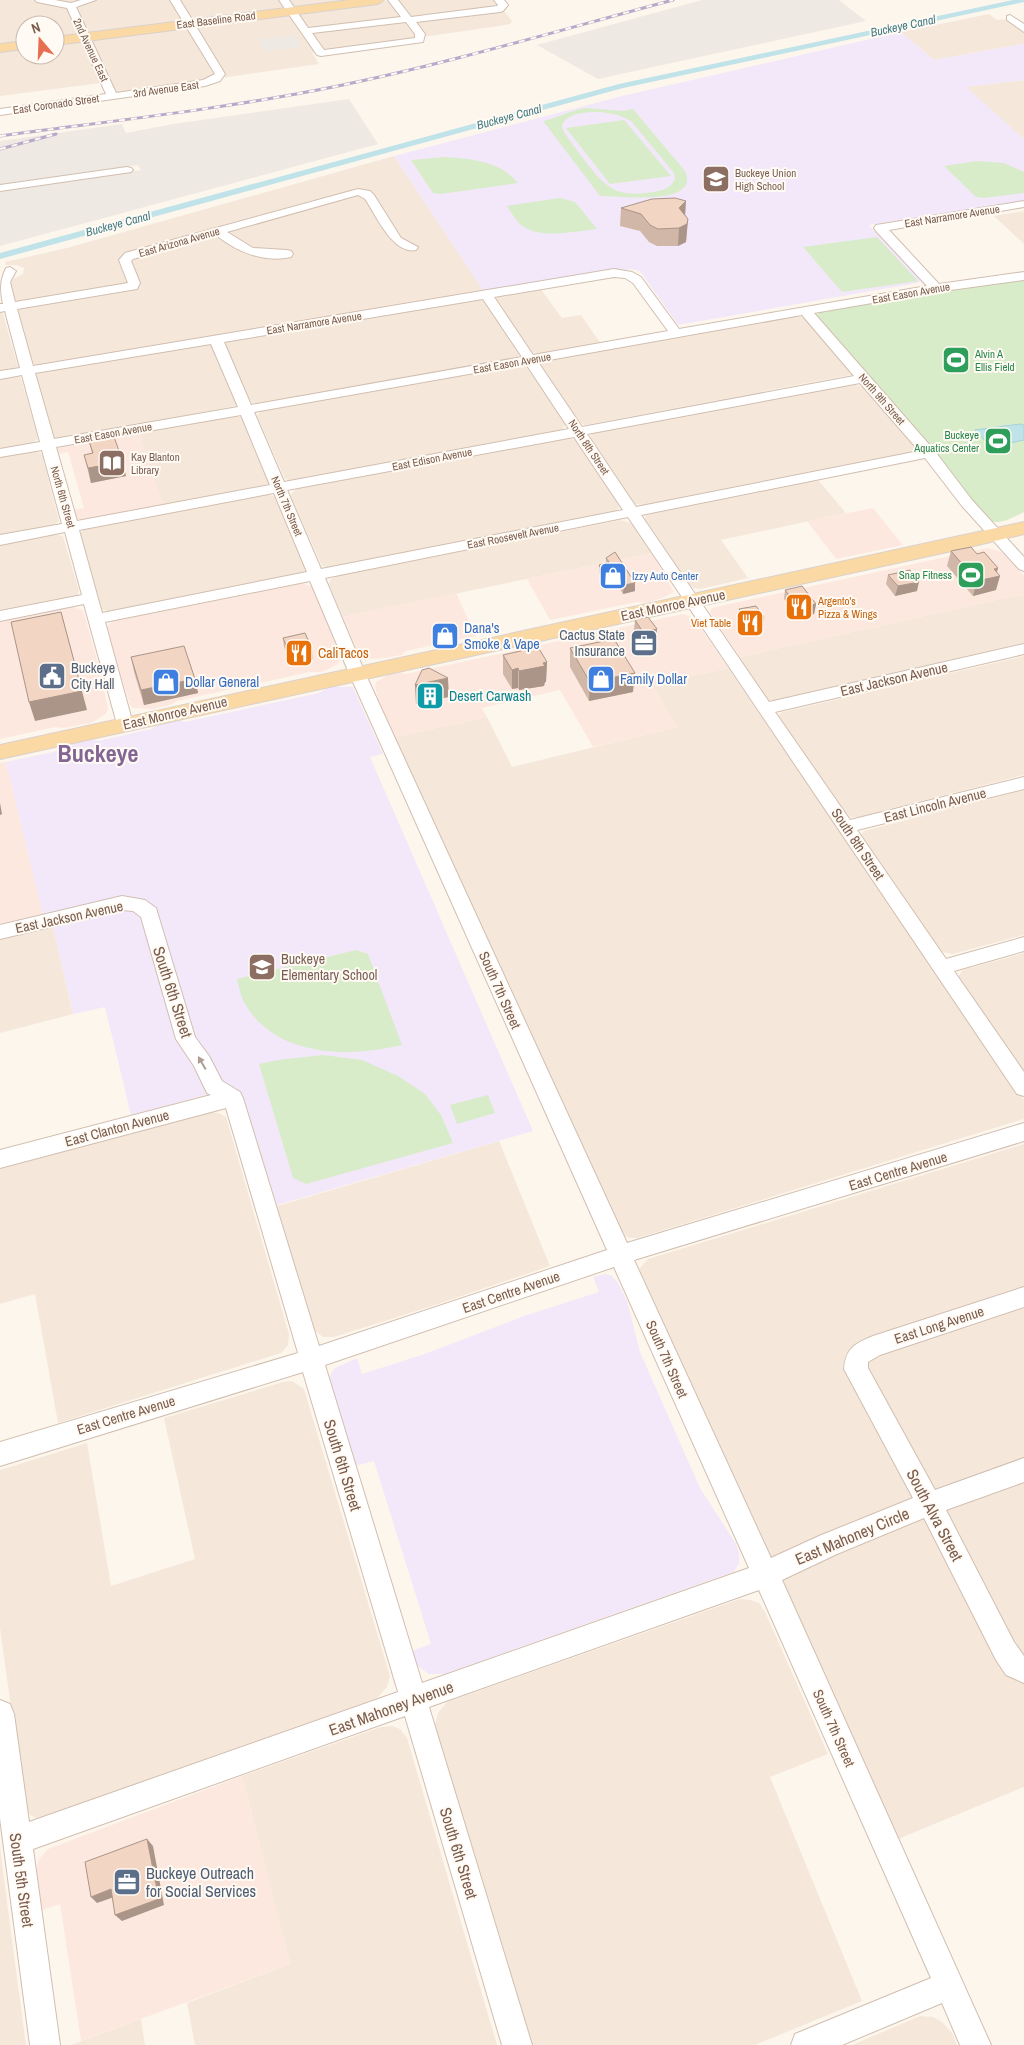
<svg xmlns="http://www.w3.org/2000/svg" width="1024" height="2045" font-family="'Archivo Narrow',sans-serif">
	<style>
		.residential { fill: #f5e8da }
		.commercial { fill: #fde8e0 }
		.industrial { fill: #efe9e4 }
		.education { fill: #f3e8fa }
		.green { fill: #d8ecc9; fill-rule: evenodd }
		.water { fill: #bfe3e8; stroke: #a5d3da }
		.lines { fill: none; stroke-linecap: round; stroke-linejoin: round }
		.canal { fill: #bfe3e8; fill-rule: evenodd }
		.minor-casing { stroke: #d1beb0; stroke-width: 2 }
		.major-casing { stroke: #dad1cd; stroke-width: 2 }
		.minor { fill: #fff; fill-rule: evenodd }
		.major { fill: #fbd9a5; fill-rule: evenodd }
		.rail-casing { stroke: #b9a8c9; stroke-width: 3 }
		.rail { stroke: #fffaf3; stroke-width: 2; stroke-dasharray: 6; stroke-linecap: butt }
		.wall { fill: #d1b7a8 }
		.shaded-wall { fill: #aa9588 }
		.building { fill: #f3d5c3; stroke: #aa9588 }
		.oneway { fill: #af9d94 }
		.labels { text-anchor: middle; stroke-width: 4; stroke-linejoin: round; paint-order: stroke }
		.far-street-label { font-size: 11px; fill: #7a5c4d; stroke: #fffaf3 }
		.far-education-label { font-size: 11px; fill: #785e54; stroke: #fffaf3; text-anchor: start }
		.far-leisure-label { font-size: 11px; fill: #27864d; stroke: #fffaf3; text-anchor: end }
		.far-shop-label { font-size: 11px; fill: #366cbe; stroke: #fffaf3; text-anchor: start }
		.far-food-label { font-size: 11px; fill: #c56008; stroke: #fffaf3; text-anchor: start }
		.far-water-label { font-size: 12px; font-style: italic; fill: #437c86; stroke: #fffaf3 }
		.street-label { font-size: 14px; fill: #7a5c4d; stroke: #fffaf3 }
		.shop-label { font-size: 14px; fill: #366cbe; stroke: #fffaf3; text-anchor: start }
		.service-label { font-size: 14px; fill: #4e5e75; stroke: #fffaf3; text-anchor: end }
		.food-label { font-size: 14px; fill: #c56008; stroke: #fffaf3; text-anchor: start }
		.culture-label { font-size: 14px; fill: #0d838f; stroke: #fffaf3; text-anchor: start }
		.education-label { font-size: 14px; fill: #785e54; stroke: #fffaf3; text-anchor: start }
		.near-street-label { font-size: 16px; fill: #7a5c4d; stroke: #fffaf3 }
		.near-service-label { font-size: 16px; fill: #4e5e75; stroke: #fffaf3; text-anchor: start }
		.town-label { font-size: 24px; font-weight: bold; fill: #846695; stroke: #fffaf3 }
	</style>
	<rect width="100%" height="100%" fill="#fdf6ec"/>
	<path class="residential" d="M0,0h368l-313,39v-14h-30v18l-25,3z
		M395,0h100l17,21 -2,3 -11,2 -187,27 7,11 -204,29 -6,-11 -109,14v-46l25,-3v8h30v-12z
		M989,14l8,6 9,-1 18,14v11l-90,16 -33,-28z
		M1024,80v59l-59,-52z
		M394,156l90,136 -427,71 -21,2 -3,-2 -23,-79 3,-5 10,-5 1,-6 -8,-3h-10l-1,-3 62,-14z
		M1024,211v33l-30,-28z
		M540,288l22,30 19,-3 20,29 -60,10 -9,-2 -36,-53 3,-4z
		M475,299l9,2 35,53v2l-3,3 -257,45 -8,-2 -27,-57 5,-5z
		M0,311l3,2 15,54 -18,4z
		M796,316l8,2 47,54 -1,3 -265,50 -5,-2 -39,-55v-5l2,-2z
		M209,344l3,2 25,57 -2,3 -174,33 -8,-2 -16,-57 -1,-5 3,-3z
		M518,365l10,2 38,57 -4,6 -269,51 -8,-2 -28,-63 5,-6z
		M19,376l2,2 17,61 -8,5 -30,5v-70z
		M852,384l11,3 51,60v3l-2,2 -268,53 -9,-1 -45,-65 1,-4 3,-2z
		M233,415l10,3 26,62 -1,4 -4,2 -101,19 -25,-73z
		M565,438l11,2 43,65v3l-4,3 -284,57 -9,-2 -32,-71 6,-6z
		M34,450l8,4 17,67 -7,5 -52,10v-80z
		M818,480l28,33 -125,27 27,38 -47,11 -7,-1 -4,-3 -45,-66v-3l5,-2z
		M266,494l10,3 30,71 -1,3 -5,3 -190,38 -9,-3 -21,-74 2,-4 3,-2z
		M620,520l11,3 21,30 -309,64 -14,-33 2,-5 6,-3z
		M53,534l10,2 16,55 -2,4 -77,17v-68z
		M1024,594v49l-249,57h-8l-5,-4 -22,-39z
		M1024,656v119l-165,42h-9l-7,-3 -65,-95v-4l5,-3z
		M728,668l296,432v19l-386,119h-9l-7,-4 -227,-497 92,-20 25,50 165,-40 -25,-42z
		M1024,790v145l-71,19 -16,-3 -76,-112v-5l3,-3z
		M53,927l20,87 -73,19v-93z
		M1024,953v122l-65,-95v-5l4,-5z
		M209,1112l10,1 7,4 63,217 -1,11 -7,8 -223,70 -23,-129 -35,10v-135z
		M499,1141l51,125 -118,40 -98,31h-11l-10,-8 -36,-123z
		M1024,1144v643l-126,52 -258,-566v-5l8,-9z
		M292,1381l12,8 86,287 -3,11 -10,11 -328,119 -13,1 -6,-3 -5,-7 -25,-180v-158l87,-27 24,143 84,-27 -31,-141 119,-36z
		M740,1599l10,1 9,3 6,9 63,142 -58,23 92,224 -107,44h-223l-97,-320 3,-12 9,-11z
		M392,1726l8,3 7,9 90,307h-302l-8,-42 103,-39 -48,-188 139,-49z
		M0,1846l5,41 21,158h-26z
		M920,2016l13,1 9,5 10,11 5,12h-105z
		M141,2019l4,26h-74l8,-3z"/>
	<path class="commercial" d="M138,432l25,73 -80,15 -6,-1 -2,-2 -1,-7 10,-2 -16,-56 -10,2 -2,-3 2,-3z
		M873,508l30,37 -67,14 -29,-38z
		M987,548l15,4 22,24v18l-284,63 -30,-44 1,-4 5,-2z
		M652,553l22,39 -14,7 -15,4 -8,-1 -87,18 -23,-41z
		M302,583l11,4 15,35 12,38 -2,4 -16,8h-12l-133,29 -7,4 -17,4 -20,-1 -3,-3 -24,-76 2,-4 5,-4z
		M456,593l20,43 -70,15 -5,4 -14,3 -18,1 -10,-5 -16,-37z
		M73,607l10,3 12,42 13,56 -2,6 -15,9 -27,5 -9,-1 -55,12v-119z
		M683,614l11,4 34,50 -76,17 26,42 -85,20 -33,-57 -78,18 5,9 -92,20 -15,-30 -5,-21 1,-4 14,-8 7,-2 9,2z
		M6,762l37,153 -43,11v-163z
		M242,1776l48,188 -209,77 -21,-137 -20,7 -5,-38 4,-14 9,-10z"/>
	<path class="industrial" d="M702,0h137l27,21 -268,58 -61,-34z
		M294,35l7,12 -36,4 -7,-12z
		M349,99l29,45 -378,102v-54l141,-22 -3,-5 -138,21v-45l122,-17 4,9 47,-9z"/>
	<path class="education" d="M901,32l33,28 90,-16v36l-58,7 58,52v62l-155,24 51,54v3l-3,1 -239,42 -38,-54 -9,-2 -147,23 -90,-136 228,-60z
		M329,687h24l30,67 -13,3 163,374 -256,74 -34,-109 -16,-7 -96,26 -26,-108 -32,7 -20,-87 -7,1 -40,-166 51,-11 7,-6 25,-5 9,1 53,-12 9,-5 18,-4 7,2 134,-29z
		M605,1274l7,2 5,5 10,20 13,51 60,136 36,56 3,8v12l-6,8 -289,102h-15l-13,-9 -4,-14 19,-7 -57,-183 -19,5 -25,-80v-11l5,-7 22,-10 5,16 60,-19 105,-40 72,-23 -6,-15z"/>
	<path class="green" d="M586,108l37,3 10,-2 52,62c17,37 -72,24 -85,25l-57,-75c15,-3 28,-11 43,-13zM601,112l17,3 13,6 43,52 1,6c-4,9 -13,12 -22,13 -40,7 -49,-7 -71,-35 -7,-10 -15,-19 -20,-29 1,-16 27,-16 39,-16z
		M624,120l47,56 -61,8 -44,-56z
		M445,157c27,2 55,4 73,26l-77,11 -8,-1 -22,-33z
		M977,161l27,2 20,9v21l-40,5 -8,-1 -32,-31z
		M560,198l15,4 22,27c-20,2 -55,10 -73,-2 -7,-4 -12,-14 -17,-21z
		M877,237l41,44 -76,11 -39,-45z
		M1024,280v232c-11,5 -23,13 -35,9l-27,-31 -16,-25 -129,-150 3,-3 105,-18z
		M356,950l12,4 34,91c-53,13 -126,12 -157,-41 -4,-7 -6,-17 -8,-25z
		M323,1055l39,5 36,16 27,18 16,21 12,28 -147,41 -13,-6 -34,-114 19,-4z
		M488,1095l7,18 -38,11 -7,-19z"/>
	<path class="water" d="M1020,424l4,1v15l-33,7 -16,-17z"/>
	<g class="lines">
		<path class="canal" d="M1013,0h11v2l-401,86 -623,171v-6l619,-169z"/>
		<g class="minor-casing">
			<path id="minor" d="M35,0h20l16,3 10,-3h15l-20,7 40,86 87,-13 12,-6 -45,-74h10l45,74 -5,7 -15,5 -205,29v-6l106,-15 -39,-86 -30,-6z
				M279,0h10l19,28 93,-11 -13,-17h10l13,17 86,-11 1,-1 -4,-5h10l4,5 -5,6 -3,1 -84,10 9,12 -2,8 -102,14 -4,-1zM406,22l9,12v4l-91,12 -12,-17z
				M1010,15l14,9v8l-17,-12v-4z
				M127,167l4,1 2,2 -2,2 -131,19v-6z
				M358,189l12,2 4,4 27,43 17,9 -2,3c-23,5 -40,-35 -51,-51l-7,-4 -131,37 26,16 34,2 4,1 2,3 -2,3c-27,6 -54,-5 -75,-22l-83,24 -2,2 9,22 -3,6 -120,20 16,57 581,-97 18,3 9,5 38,52 248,-43 -51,-55 -2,-3 2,-3 148,-24v6l-135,23 50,54 85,-12v8l-88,12 -122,21 120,137 38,50 52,57v14l-5,-2 -57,-63 -37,-48 -284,57 128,187 255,-58v10l-249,58 75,108 174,-43v12l-167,41 89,129 78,-22v14l-70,20 70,101v24l-7,-2 -389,-577 -303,61 40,95 262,570 397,-120v18l-390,119 137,298 48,-22 94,-38 -69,-129c2,-21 10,-25 29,-33l151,-49v20l-144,48 -12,7v6l67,122 89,-32v24l-78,28 68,132 10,14v27l-18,-8 -10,-15 -72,-142 -87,36 -55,26 209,465h-31l-18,-42 -100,42h-51l4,-11 136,-56 -172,-388 -330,117 103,338h-30l-97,-329 -372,133 27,196h-30l-30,-227v-118l10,4 4,10 15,108 369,-130 -95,-320 -303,94v-24l298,-89 -72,-245 -226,60v-18l211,-55 -4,-2 -13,-27 -18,-27 -35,-122 -8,-6 -11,-1 -122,29v-14l122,-29 23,4 11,8 39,129 14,19 13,25 18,11 3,6 76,248 288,-96 -258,-577 -39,-92 -205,41 28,102 -2,4 -6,2 -6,-2 -2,-4 -33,-120 -84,17v-10l82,-16 -17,-63 -65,13v-10l62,-11 -20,-74 -42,7v-8l40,-7 -18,-67 -22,4v-8l20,-3 -15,-57 -5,1v-8h3c-3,-14 -3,-24 3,-36l4,-1 6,4 -6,11 5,20 113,-19 -9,-23 6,-7zM614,277l11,1 8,5 35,48 -135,24 -39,-58zM483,299l39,58 -271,48 -27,-63zM802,315l52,61 -272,51 -44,-65zM211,344l27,63 -184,32 -19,-66zM526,364l43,65 -285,53 -30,-70zM860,383l59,68 -283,56 -49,-73zM241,415l29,70 -193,36 -21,-74zM574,437l49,73 -302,59 -34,-79zM274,493l33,79 -205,41 -23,-83zM614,1267l135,301 -327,115 -97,-318z"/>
		</g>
		<g class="major-casing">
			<path id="major" d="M350,0h34l-6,4 -323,41v-8z
				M25,41v8l-25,3v-8z
				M1024,522v12l-63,15 -961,210v-14z"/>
		</g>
		<use href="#minor" class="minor"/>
		<use href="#major" class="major"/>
		<g class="rail-casing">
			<path id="rail" d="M0,136c111,-15 223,-27 333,-49 114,-23 227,-57 340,-87
				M0,149l56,-15"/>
		</g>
		<use href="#rail" class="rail"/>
	</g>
	<path class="wall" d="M621,208l64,7 3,4 -2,23 -8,4h-21l-8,-4 -9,-11 -20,-5z
		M88,438l38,38 -35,7 -7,-28 8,-2z
		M951,551l26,3 21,14 -1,4 -1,18 -23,6 -26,-30z
		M606,558l29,25v8l-12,3 -8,-13 -9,2 -7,-10v-8l7,-2z
		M888,575l29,16 -22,5 -9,-12z
		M785,590l31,14 -2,10 -17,4 -13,-19z
		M739,609l24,18 -17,3 -8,-11z
		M635,620l22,9 -2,19 -13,3 -9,-12z
		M283,638l29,11 1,10 -21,5 -8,-17z
		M570,648l63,44 -44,9 -19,-34z
		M503,655l44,7 -1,20h-1l-1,4 -25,4 -1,-2 -6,1 -9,-15z
		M131,657l64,22 3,14 -54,12 -10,-33z"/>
	<path class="shaded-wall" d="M686,201l-1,17 -6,-10z
		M688,219l-2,23 -8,4 1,-18z
		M123,462l3,14 -35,7 -3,-15z
		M998,568l-3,9 5,-1 -4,14 -23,6 4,-15 17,-12z
		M616,573l-1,8 -9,2v-8z
		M919,582l-2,9 -22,5 3,-10z
		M635,583v8l-12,3 1,-9z
		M816,604l-2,10 -17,4 2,-10z
		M61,612l26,98 -52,11 -6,-19z
		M764,617l-1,10 -17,3 2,-9z
		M657,629l-2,19 -13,3 1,-19z
		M312,649l1,10 -21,5 -2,-10z
		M547,662l-1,20h-1l-1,4 -25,4v-19z
		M518,668v20l-6,1v-19z
		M635,673l-2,19 -44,9 1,-19z
		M448,678l1,19 -33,7 -1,-19z
		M195,679l3,14 -54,12 -3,-15z
		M0,803l2,11 -2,1z
		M147,1839l6,7 11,59 -42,16 -7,-6z
		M111,1889l6,7 -20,7 -6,-6z"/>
	<path class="building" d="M675,198l11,3 -7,7 9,11 -1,5 -8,4 -21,1 -8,-4 -9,-11 -20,-6 31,-9z
		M113,434l10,28 -35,6 -4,-13 9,-2 -5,-15z
		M971,547l6,7 7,-2 14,16 -4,1 6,7 -23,5 -26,-30z
		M615,552l20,31 -11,2 -8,-12 -10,2 -7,-10 10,-3 -3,-4z
		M910,570l9,12 -21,4 -10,-11z
		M802,586l14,18 -17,4 -14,-18z
		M756,606l8,11 -16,4 -9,-12z
		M61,612l21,79 -53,11 -18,-80z
		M648,617l9,12 -14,3 -8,-12z
		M305,633l7,16 -22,5 -7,-16z
		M614,639l21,34 -45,9 -20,-34z
		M184,646l11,33 -54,11 -10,-33z
		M538,647l9,15 -4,1 2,3 -26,5 -1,-3 -6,2 -9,-15z
		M429,668l19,10 -33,7 7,-15z
		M147,1839l12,60 -44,16 -4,-26 -20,8 -6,-35z"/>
	<defs><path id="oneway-solid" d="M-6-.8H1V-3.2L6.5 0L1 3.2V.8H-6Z" transform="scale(1.25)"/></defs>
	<use class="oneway" href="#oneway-solid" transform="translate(202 1063) rotate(-120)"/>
	<defs>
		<g id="school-square" transform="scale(1.4375)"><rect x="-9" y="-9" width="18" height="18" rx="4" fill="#8d6e63" stroke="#fffaf3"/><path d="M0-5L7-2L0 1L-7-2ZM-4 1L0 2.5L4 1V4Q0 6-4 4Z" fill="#fff"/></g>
		<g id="stadium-square" transform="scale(1.4375)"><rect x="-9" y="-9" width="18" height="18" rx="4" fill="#2e9e5b" stroke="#fffaf3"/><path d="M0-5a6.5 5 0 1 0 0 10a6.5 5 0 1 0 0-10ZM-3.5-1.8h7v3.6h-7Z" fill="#fff"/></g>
		<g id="library-square" transform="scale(1.4375)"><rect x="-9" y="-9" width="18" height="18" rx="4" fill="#8d6e63" stroke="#fffaf3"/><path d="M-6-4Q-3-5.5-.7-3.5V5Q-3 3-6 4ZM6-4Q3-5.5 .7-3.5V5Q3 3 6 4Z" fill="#fff"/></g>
		<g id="shop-square" transform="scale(1.4375)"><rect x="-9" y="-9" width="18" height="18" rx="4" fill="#3f7fe0" stroke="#fffaf3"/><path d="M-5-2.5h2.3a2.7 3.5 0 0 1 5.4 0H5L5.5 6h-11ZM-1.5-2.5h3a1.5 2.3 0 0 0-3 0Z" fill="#fff"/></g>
		<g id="restaurant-square" transform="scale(1.4375)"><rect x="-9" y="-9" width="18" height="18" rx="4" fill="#e8710a" stroke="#fffaf3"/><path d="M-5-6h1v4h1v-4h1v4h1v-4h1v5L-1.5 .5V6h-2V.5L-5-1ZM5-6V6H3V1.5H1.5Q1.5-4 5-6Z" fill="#fff"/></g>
		<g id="office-square" transform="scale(1.4375)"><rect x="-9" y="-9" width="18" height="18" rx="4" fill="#5c6f8a" stroke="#fffaf3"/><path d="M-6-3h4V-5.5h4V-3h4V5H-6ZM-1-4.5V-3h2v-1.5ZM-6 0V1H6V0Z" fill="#fff"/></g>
		<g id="civic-square" transform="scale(1.4375)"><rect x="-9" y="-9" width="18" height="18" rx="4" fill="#5c6f8a" stroke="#fffaf3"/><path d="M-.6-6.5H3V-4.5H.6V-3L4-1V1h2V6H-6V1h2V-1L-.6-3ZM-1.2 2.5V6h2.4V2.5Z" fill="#fff"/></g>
		<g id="building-square" transform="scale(1.4375)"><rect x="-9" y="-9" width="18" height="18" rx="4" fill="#0f9aa8" stroke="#fffaf3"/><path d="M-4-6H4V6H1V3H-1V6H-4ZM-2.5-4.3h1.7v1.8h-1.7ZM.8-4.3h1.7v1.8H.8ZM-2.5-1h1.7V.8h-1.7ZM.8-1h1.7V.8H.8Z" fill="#fff"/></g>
	</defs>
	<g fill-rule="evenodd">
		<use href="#school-square" x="716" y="179"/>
		<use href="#stadium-square" x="956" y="360"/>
		<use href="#stadium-square" x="998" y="441"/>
		<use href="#library-square" x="112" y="463"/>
		<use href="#stadium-square" x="971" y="575"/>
		<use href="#shop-square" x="613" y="576"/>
		<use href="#restaurant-square" x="799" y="607"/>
		<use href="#restaurant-square" x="750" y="623"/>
		<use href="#shop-square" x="445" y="636"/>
		<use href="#office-square" x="644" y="643"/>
		<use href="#restaurant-square" x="299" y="653"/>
		<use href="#civic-square" x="52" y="676"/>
		<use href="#shop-square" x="601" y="679"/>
		<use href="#shop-square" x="166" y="682"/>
		<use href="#building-square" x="430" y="696"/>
		<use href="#school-square" x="262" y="967"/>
		<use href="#office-square" x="127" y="1882"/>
	</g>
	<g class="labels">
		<g class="far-street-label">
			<text transform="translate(216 20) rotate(-7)" y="4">East Baseline Road</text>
			<text transform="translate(91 50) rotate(65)" y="4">2nd Avenue East</text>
			<text transform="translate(166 89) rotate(-8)" y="4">3rd Avenue East</text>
			<text transform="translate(56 104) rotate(-8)" y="4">East Coronado Street</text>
			<text transform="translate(952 216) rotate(-9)" y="4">East Narramore Avenue</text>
			<text transform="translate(179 242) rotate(-16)" y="4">East Arizona Avenue</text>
			<text transform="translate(911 293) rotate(-10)" y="4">East Eason Avenue</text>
			<text transform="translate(314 323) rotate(-9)" y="4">East Narramore Avenue</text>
			<text transform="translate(512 363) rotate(-10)" y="4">East Eason Avenue</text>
			<text transform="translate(882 399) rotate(49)" y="4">North 9th Street</text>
			<text transform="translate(113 433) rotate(-10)" y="4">East Eason Avenue</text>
			<text transform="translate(589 447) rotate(56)" y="4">North 8th Street</text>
			<text transform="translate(432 459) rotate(-11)" y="4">East Edison Avenue</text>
			<text transform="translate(63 497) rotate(74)" y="4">North 6th Street</text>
			<text transform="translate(287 506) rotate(67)" y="4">North 7th Street</text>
			<text transform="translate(513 536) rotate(-11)" y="4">East Roosevelt Avenue</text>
		</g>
		<g class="far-education-label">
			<text x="735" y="177">Buckeye Union<tspan x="735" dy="13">High School</tspan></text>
			<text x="131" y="461">Kay Blanton<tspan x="131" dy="13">Library</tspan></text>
		</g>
		<g class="far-leisure-label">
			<text x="975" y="358" text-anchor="start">Alvin A<tspan x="975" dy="13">Ellis Field</tspan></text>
			<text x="979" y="439">Buckeye<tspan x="979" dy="13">Aquatics Center</tspan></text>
			<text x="952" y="579">Snap Fitness</text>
		</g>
		<g class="far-shop-label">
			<text x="632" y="580">Izzy Auto Center</text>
		</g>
		<g class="far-food-label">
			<text x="818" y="605">Argento's<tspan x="818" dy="13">Pizza &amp; Wings</tspan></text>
			<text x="731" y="627" text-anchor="end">Viet Table</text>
		</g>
		<g class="far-water-label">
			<text transform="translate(903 26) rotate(-12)" y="4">Buckeye Canal</text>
			<text transform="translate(509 117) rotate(-15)" y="4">Buckeye Canal</text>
			<text transform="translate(118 224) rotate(-15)" y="4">Buckeye Canal</text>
		</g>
		<g class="street-label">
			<text transform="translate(673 605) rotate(-12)" y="5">East Monroe Avenue</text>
			<text transform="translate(894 679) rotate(-13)" y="5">East Jackson Avenue</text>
			<text transform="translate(175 713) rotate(-13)" y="5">East Monroe Avenue</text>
			<text transform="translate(935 805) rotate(-14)" y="5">East Lincoln Avenue</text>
			<text transform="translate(858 844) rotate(56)" y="5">South 8th Street</text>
			<text transform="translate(69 917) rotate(-12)" y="5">East Jackson Avenue</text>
			<text transform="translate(500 990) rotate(66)" y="5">South 7th Street</text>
			<text transform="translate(117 1128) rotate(-15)" y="5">East Clanton Avenue</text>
			<text transform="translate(898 1171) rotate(-17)" y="5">East Centre Avenue</text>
			<text transform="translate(511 1292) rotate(-19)" y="5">East Centre Avenue</text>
			<text transform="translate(939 1325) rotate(-18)" y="5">East Long Avenue</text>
			<text transform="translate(667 1359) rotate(66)" y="5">South 7th Street</text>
			<text transform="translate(126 1415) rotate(-17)" y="5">East Centre Avenue</text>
			<text transform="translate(834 1728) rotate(66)" y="5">South 7th Street</text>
		</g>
		<g class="shop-label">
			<text x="464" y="633">Dana's<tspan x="464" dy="16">Smoke &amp; Vape</tspan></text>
			<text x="620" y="684">Family Dollar</text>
			<text x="185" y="687">Dollar General</text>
		</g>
		<g class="service-label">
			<text x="625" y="640">Cactus State<tspan x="625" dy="16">Insurance</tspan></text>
			<text x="71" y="673" text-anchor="start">Buckeye<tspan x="71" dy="16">City Hall</tspan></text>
		</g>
		<g class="food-label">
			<text x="318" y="658">CaliTacos</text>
		</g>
		<g class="culture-label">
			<text x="449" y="701">Desert Carwash</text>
		</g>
		<g class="education-label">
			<text x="281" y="964">Buckeye<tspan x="281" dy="16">Elementary School</tspan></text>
		</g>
		<g class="near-street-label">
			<text transform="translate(173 992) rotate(72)" y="6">South 6th Street</text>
			<text transform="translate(343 1465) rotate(73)" y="6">South 6th Street</text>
			<text transform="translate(935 1515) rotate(62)" y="6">South Alva Street</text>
			<text transform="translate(852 1536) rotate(-23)" y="6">East Mahoney Circle</text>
			<text transform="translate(391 1708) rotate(-20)" y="6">East Mahoney Avenue</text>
			<text transform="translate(459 1853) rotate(73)" y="6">South 6th Street</text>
			<text transform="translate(22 1880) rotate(82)" y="6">South 5th Street</text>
		</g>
		<g class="near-service-label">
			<text x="146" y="1879">Buckeye Outreach<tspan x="146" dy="18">for Social Services</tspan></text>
		</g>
		<g class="town-label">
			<text x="98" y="762">Buckeye</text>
		</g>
	</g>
	<g transform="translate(40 40) rotate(341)"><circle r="24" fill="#fffaf3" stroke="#cabbb1"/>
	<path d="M0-4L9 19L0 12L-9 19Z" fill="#e76f51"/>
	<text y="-8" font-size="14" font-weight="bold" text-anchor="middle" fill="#7a5c4d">N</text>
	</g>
</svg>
